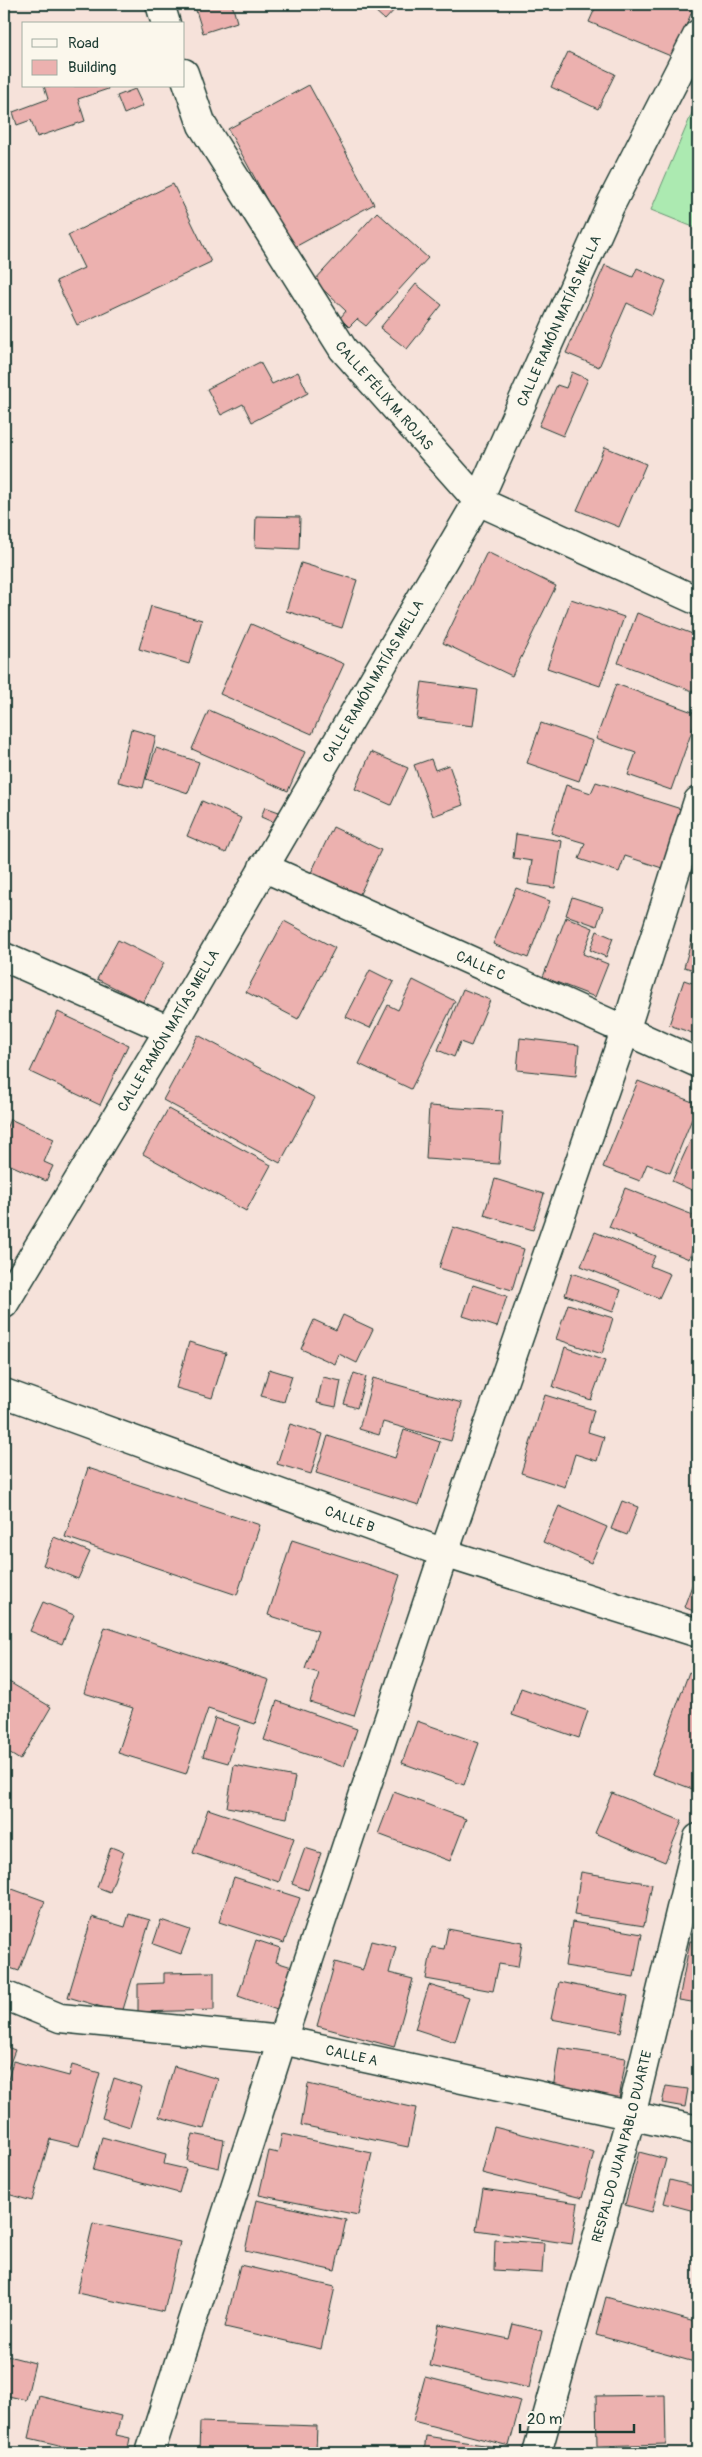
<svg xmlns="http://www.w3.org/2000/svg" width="702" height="2457" font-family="Pangolin,sans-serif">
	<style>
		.green { fill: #aceab1; stroke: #669472 }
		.building { fill: #ecb1af; stroke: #1f3d34 }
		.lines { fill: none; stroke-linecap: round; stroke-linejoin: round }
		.minor-casing { stroke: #1f3d34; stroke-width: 31 }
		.minor { stroke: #fbf7ec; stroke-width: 28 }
		.labels { text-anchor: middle; stroke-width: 4; stroke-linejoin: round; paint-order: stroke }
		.street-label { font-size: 14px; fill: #1f3d34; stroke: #fbf7ec }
	</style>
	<rect width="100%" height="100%" fill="#f6e2da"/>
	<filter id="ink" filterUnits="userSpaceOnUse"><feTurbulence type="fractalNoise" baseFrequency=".02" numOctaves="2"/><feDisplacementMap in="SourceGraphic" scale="10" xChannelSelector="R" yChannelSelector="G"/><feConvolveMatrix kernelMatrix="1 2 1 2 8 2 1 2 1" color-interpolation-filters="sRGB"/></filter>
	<g filter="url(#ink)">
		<path class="green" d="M698,99v130l-47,-19z"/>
		<path class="building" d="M194,4h38l5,18 -34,11z
			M378,4h16l3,3 -12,13 -12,-11z
			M597,4h83l13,5 -20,48 -84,-35z
			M568,52l47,22 -17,35 -47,-22z
			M309,85l65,119 -81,44 -65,-119z
			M44,86h63l1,3 -30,10 7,22 -48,16 -6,-17 -14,5 -4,-13 35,-13z
			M135,89l8,17 -19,8 -7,-18z
			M173,184l38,78 -134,63 -21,-44 28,-13 -16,-33z
			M377,212l51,46 -62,68 -9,-7 -8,8 -9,-9 6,-7 -32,-30z
			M605,265l28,12 4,-9 29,13 -14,34 -25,-12 -28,64 -33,-14z
			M416,284l26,21 -35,44 -27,-21z
			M260,362l12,22 26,-12 10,21 -56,29 -9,-18 -22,11 -14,-26z
			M572,372l16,7 -25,57 -24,-10 18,-41 9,3z
			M605,447l41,17 -27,63 -42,-17z
			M256,516l44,1 -1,32 -44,-2z
			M487,552l69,34 -44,90 -69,-33z
			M301,563l56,17 -15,48 -56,-17z
			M571,599l53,18 -24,69 -53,-18z
			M151,606l51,14 -13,44 -50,-15z
			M637,613l61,23v57l-80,-30z
			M251,624l93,40 -32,70 -92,-40z
			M422,682l56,8 -5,36 -56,-7z
			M616,684l82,30 -27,76 -43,-15 8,-22 -40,-14z
			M209,710l96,42 -17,39 -96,-42z
			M541,723l52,18 -14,40 -52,-18z
			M131,729l25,7 -13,52 -25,-6z
			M156,748l43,14 -11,31 -42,-14z
			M371,752l37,16 -17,37 -36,-16z
			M431,759l4,11 14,-5 14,40 -30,11 -19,-51z
			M596,782l85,27 -19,59 -37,-12 -6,16 -40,-13 6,-16 -34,-10 15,-48 25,8z
			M202,801l39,17 -15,35 -39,-17z
			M265,807l14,5 -4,11 -14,-6z
			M333,827l48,23 -24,50 -48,-23z
			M516,834l46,7 -7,47 -27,-4 4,-23 -19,-3z
			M516,888l34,13 -22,57 -35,-14z
			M572,897l31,10 -6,19 -31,-11z
			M566,917l27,11 -10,26 25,10 -13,33 -52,-20z
			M284,921l51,27 -37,71 -52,-27z
			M597,931l16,7 -7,19 -16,-7z
			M694,932l4,1v38l-14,-4z
			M118,940l46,23 -21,39 -46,-23z
			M370,970l24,12 -24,46 -24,-11z
			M413,980l42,21 -44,88 -52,-25 29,-59 10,5z
			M684,980l14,5v50l-29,-10z
			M463,989l27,11 -19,46 -11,-4 -6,15 -16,-7z
			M58,1012l70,33 -28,60 -70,-33z
			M198,1035l117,63 -35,65 -117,-63z
			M520,1038l59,7 -3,31 -59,-6z
			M638,1081l60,23 -28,69 -23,-9 -7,17 -37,-14z
			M429,1106l74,5 -4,53 -73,-5z
			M168,1109l103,56 -25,46 -103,-57z
			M10,1119l44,20 -10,23 9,4 -7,15 -42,-19v-28z
			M698,1124v69l-26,-12z
			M495,1179l49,15 -11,36 -49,-15z
			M625,1188l73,29v17l-9,25 -80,-32z
			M453,1227l71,22 -12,41 -73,-22z
			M595,1232l60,24 -5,10 20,8 -11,24 -78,-32z
			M572,1273l49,17 -8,22 -48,-17z
			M473,1285l34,11 -10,31 -34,-11z
			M568,1304l45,14 -11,36 -46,-15z
			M343,1315l30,14 -16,34 -18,-9 -4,10 -34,-15 13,-29 22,10z
			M189,1342l37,11 -14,45 -36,-10z
			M565,1347l40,14 -14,39 -38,-13z
			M269,1369l23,7 -8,26 -23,-6z
			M354,1373l12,4 -9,31 -13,-4z
			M323,1377l18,4 -5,26 -19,-4z
			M373,1378l89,25 -11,38 -68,-19 -4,13 -20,-6z
			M545,1395l49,15 -6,22 16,5 -7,24 -22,-7 -10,33 -44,-14z
			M290,1424l33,10 -12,40 -34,-10z
			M404,1430l36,12 -21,63 -103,-32 12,-37 67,22z
			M88,1468l172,57 -23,70 -172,-58z
			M622,1501l16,6 -11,28 -16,-6z
			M559,1506l48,21 -16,36 -48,-21z
			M54,1537l36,15 -12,27 -35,-14z
			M292,1540l108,35 -46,141 -44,-14 9,-29 -14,-4 13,-38 -50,-16z
			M694,1580l4,1v32l-14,-6z
			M43,1602l31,13 -12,29 -32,-13z
			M105,1627l164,53 -14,44 -47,-15 -22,65 -68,-21 15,-45 -49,-15z
			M689,1672l9,4v115l-46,-17z
			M4,1679l47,28 -31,53 -16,-10z
			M521,1688l67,23 -9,27 -67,-23z
			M277,1701l80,28 -13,38 -80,-27z
			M215,1718l25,8 -12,37 -25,-7z
			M417,1721l62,22 -15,42 -62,-22z
			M234,1765l61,12 -8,41 -60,-11z
			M394,1792l72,27 -16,42 -72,-27z
			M612,1793l70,28 -17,41 -70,-29z
			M208,1809l86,29 -15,44 -86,-29z
			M111,1847l13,5 -14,40 -13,-5z
			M305,1848l16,5 -13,37 -16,-6z
			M581,1872l71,12 -8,42 -70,-11z
			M234,1877l66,21 -16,45 -65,-21z
			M4,1886l41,15 -26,70 -15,-5z
			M129,1914l21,6 -28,93 -54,-16 24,-80 33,10z
			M161,1920l29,10 -9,24 -28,-10z
			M572,1922l70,12 -8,43 -69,-11z
			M448,1929l74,14 -4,24 -19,-3 -6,27 -67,-12 6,-32 12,2z
			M256,1940l24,8 -4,14 16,5 -15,43 -39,-14z
			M371,1941l25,6 -7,26 24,6 -19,68 -77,-21 18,-64 28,8z
			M690,1941l8,1v61l-19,-3z
			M214,1972v38l-76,2v-28l26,-1v-10z
			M559,1982l69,14 -7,36 -70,-13z
			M429,1985l40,12 -14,45 -40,-13z
			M4,2046l11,4 -11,29z
			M559,2048l67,10 -7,41 -66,-10z
			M13,2061l56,15 3,-11 28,8 -21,73 -29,-7 -18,62 -28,-8v-98z
			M174,2066l44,13 -14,50 -45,-12z
			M114,2078l28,9 -12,40 -28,-9z
			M308,2084l108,24 -8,39 -107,-22z
			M666,2086l22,3 -3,18 -23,-4z
			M494,2127l100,25 -12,46 -100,-25z
			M193,2134l31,6 -5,28 -32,-7z
			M282,2134l90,19 -14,62 -99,-20 10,-44 9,2z
			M102,2137l64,17 -2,10 22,5 -7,24 -86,-23z
			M639,2152l27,7 -14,53 -27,-7z
			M670,2180l28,7v25l-34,-9z
			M483,2189l95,14 -6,41 -96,-14z
			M256,2200l90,20 -11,51 -90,-20z
			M93,2223l87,19 -16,70 -87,-19z
			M495,2240l49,3 -2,30 -48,-3z
			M240,2265l95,22 -14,62 -96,-22z
			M606,2297l92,26v40l-102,-28z
			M439,2324l70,15 4,-15 29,7 -13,57 -99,-22z
			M8,2356l27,7 -9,37 -22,-5v-21z
			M425,2377l96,24 -12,45 -96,-25z
			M665,2395l1,49 -69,2 -1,-50z
			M39,2396l82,20 -5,19 14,3 -3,15h-48l1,-3 -51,-12z
			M200,2422l117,4 -1,24 -30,-1v4h-87z
			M426,2436l77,12 -1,5h-78z"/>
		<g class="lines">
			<g class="minor-casing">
				<g id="minor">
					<path d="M160,4l6,20"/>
					<path id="s1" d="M184,73l18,52 141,224 135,152 220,100"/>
					<path id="s2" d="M263,867l435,196"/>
					<path d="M4,957l165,73"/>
					<path id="s3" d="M4,1304l165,-274 309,-529 132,-295 88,-172"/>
					<path id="s4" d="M4,1393l440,160 254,80"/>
					<path id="s5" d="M4,1995l56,23 222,22 416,90"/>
					<path d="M150,2453l132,-413 162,-487 181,-522 73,-230"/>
					<path id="s6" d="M537,2453l94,-337 67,-278"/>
				</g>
			</g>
			<use href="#minor" class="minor"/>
		</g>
	</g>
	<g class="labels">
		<g class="street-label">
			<text dy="5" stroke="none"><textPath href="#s3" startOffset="1130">CALLE RAMÓN MATÍAS MELLA</textPath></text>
			<text dy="5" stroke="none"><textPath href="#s1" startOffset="382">CALLE FÉLIX M. ROJAS</textPath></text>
			<text dy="5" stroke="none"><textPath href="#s3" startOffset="724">CALLE RAMÓN MATÍAS MELLA</textPath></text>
			<text dy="5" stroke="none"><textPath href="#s2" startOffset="239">CALLE C</textPath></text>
			<text dy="5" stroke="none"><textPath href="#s3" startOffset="319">CALLE RAMÓN MATÍAS MELLA</textPath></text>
			<text dy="5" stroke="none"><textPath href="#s4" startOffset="368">CALLE B</textPath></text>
			<text dy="5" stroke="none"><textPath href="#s5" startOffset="355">CALLE A</textPath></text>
			<text dy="5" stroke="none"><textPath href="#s6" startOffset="318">RESPALDO JUAN PABLO DUARTE</textPath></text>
		</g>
	</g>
	<rect width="702" height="2457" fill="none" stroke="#fbf7ec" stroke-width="20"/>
	<rect x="10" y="10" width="682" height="2437" fill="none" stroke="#1f3d34" stroke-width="2" filter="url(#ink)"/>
	<rect x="22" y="22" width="162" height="65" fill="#fbf7ec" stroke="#a3ada2"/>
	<rect x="32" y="39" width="25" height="8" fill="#fbf7ec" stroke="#a3ada2"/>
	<text x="68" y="48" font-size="15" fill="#1f3d34">Road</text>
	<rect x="32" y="60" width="25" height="15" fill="#ecb1af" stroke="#a3ada2"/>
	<text x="68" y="72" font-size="15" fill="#1f3d34">Building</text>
	<path d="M520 2424v8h114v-8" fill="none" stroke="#1f3d34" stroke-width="2.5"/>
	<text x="527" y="2424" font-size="15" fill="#1f3d34" stroke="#fbf7ec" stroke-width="4" paint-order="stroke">20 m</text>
</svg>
